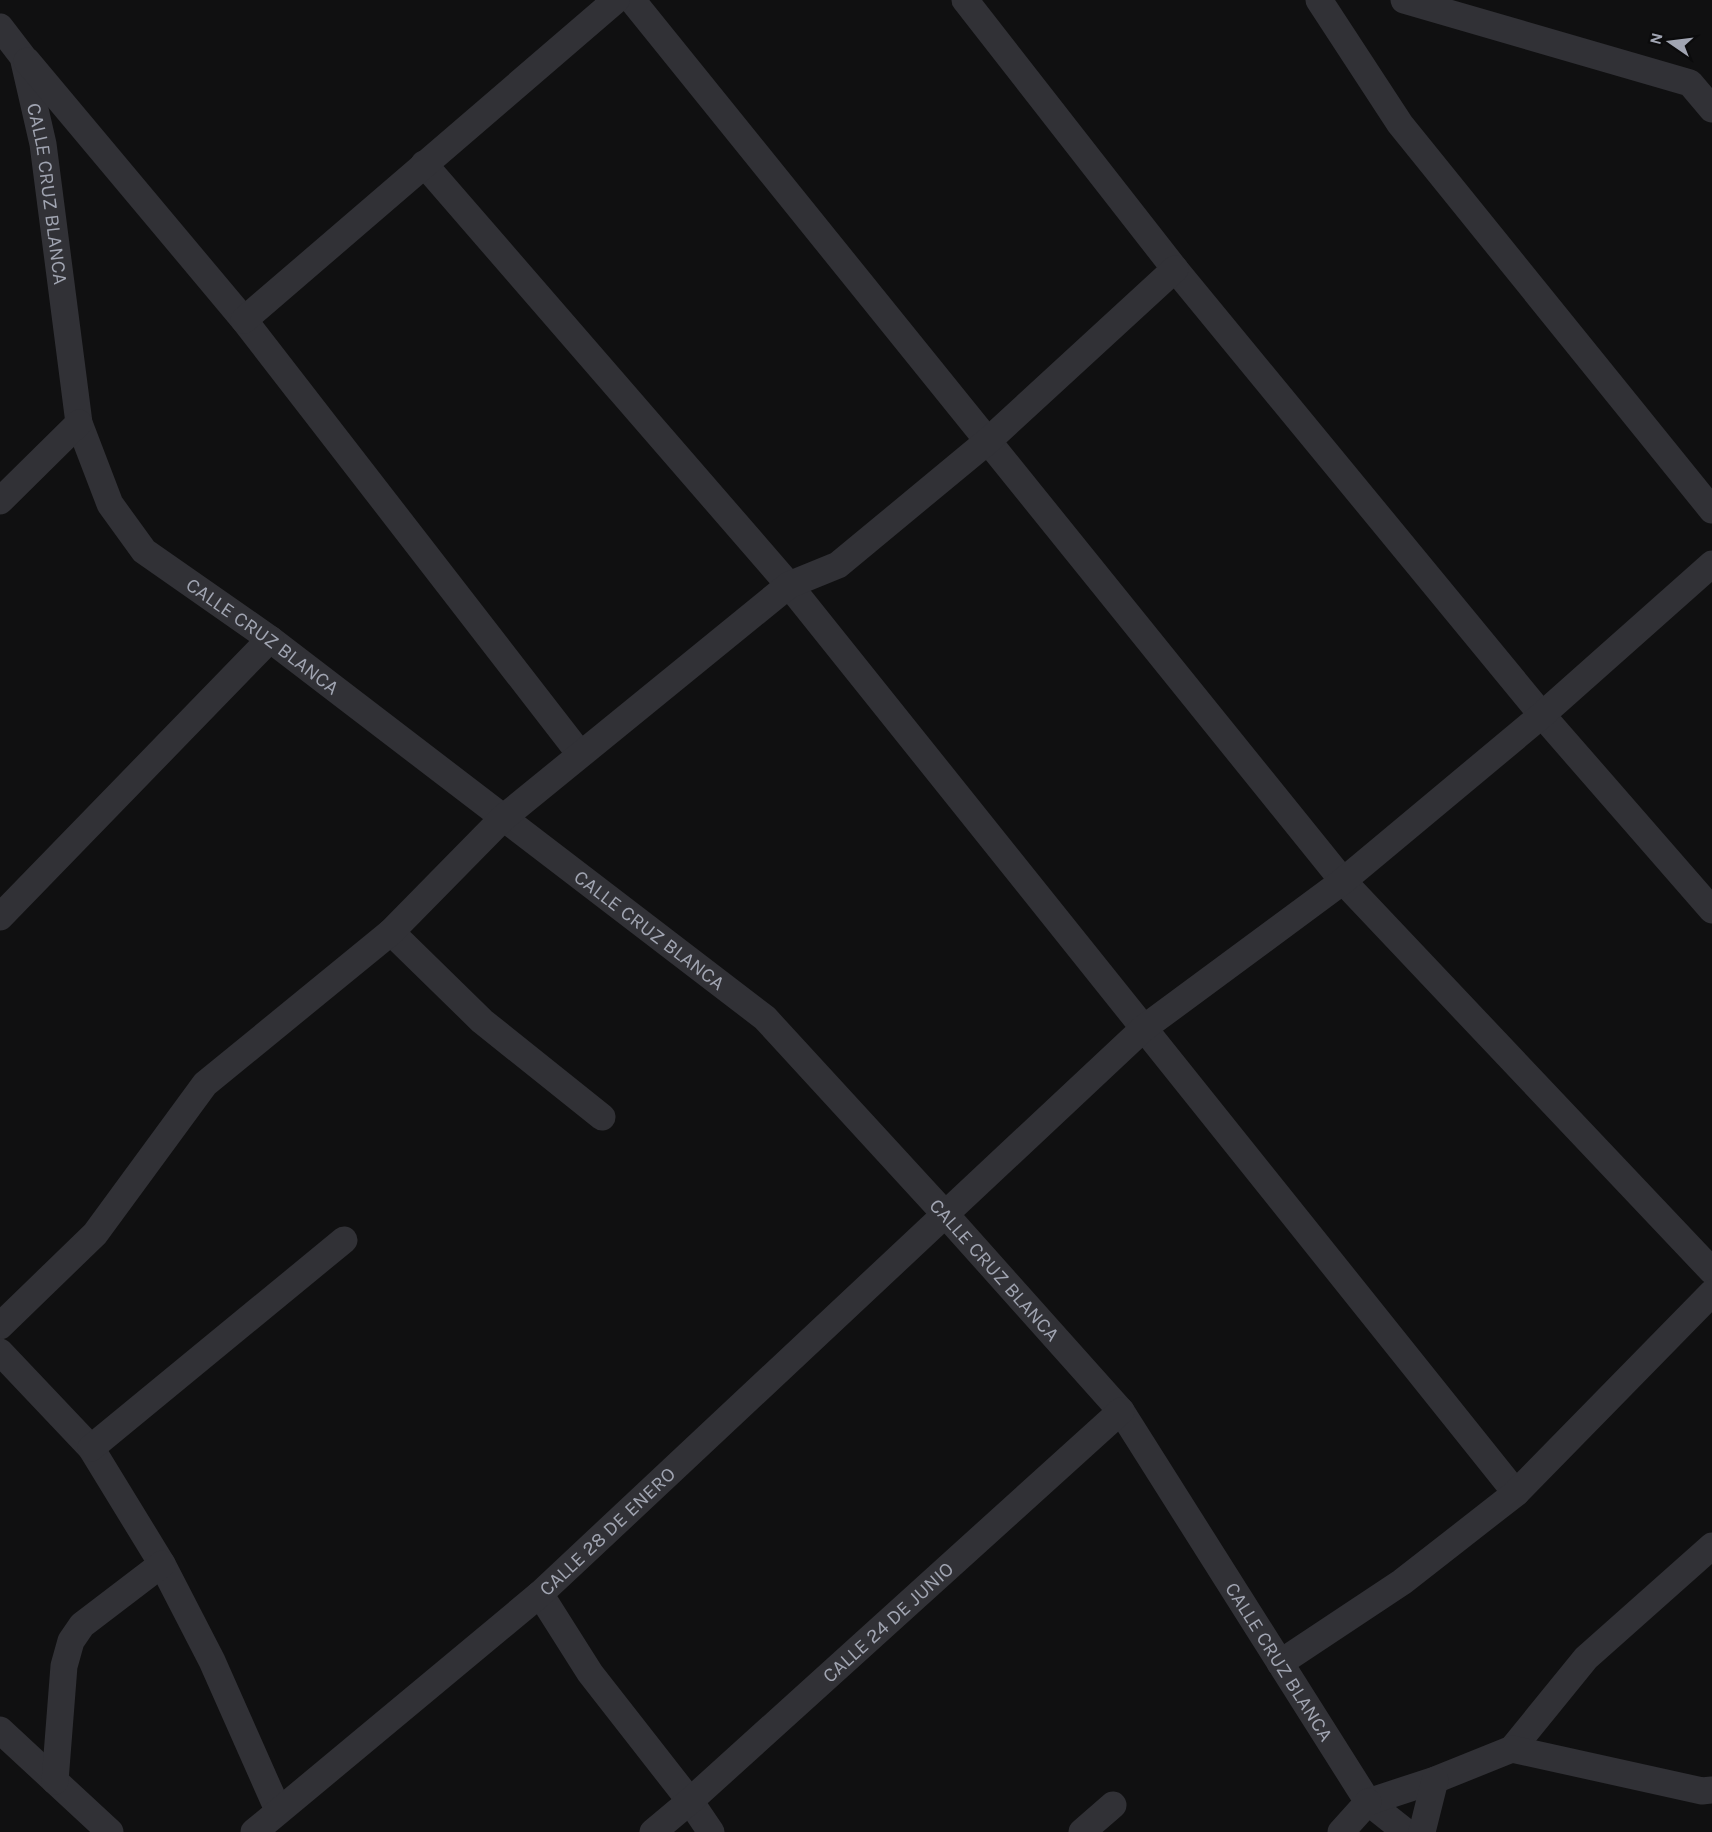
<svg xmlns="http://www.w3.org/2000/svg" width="1712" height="1832" font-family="Karla,sans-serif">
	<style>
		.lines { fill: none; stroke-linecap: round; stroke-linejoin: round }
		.minor { stroke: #313136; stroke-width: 27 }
		.labels { text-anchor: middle; stroke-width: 5; stroke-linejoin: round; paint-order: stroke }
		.street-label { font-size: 20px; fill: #a1a5b2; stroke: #0b0b0c }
	</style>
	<rect width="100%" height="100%" fill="#101011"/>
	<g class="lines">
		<g class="minor">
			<path d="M632,0l711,881 369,390"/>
			<path d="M965,0l210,269 367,446 170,195"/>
			<path d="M1319,0l81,124 312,386"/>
			<path d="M1404,0l286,83 22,26"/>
			<path id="s1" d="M0,27l23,30 20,87 36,279 31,81 34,47 126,88 495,379 180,196 176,197 247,391 38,30"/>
			<path d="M27,61l217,259 336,434"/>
			<path d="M424,164l365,421 727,908"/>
			<path d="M244,320l372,-320"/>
			<path d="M0,501l79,-78"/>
			<path d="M0,917l270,-278"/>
			<path d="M391,932l91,89 120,96"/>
			<path d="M0,1326l95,-92 110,-150 186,-152 112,-114 286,-233 49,-20 151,-125 186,-171"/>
			<path d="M0,1352l91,96 71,116 50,97 66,149"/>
			<path d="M91,1448l253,-208"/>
			<path d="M540,1594l50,79 100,128 21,31"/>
			<path d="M1280,1663l122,-81 114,-89 196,-200"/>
			<path d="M0,1730l110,102"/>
			<path d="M1512,1749l74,-91 126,-112"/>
			<path d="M55,1781l9,-115 7,-25 11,-16 80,-61"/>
			<path d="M1368,1802l67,-22 77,-31 190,42 10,-1"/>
			<path id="s2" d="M254,1832l286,-238 604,-566 199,-147 199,-166 170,-151"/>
			<path id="s3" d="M653,1832l37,-31 431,-390"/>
			<path d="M1082,1832l31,-27"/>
			<path d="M1341,1832l27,-30"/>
			<path d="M1422,1832l13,-52"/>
		</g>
	</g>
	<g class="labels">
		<g class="street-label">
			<text dy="7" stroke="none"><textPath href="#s1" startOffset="177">CALLE CRUZ BLANCA</textPath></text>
			<text dy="7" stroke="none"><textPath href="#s1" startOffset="699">CALLE CRUZ BLANCA</textPath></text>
			<text dy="7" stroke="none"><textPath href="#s1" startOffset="1185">CALLE CRUZ BLANCA</textPath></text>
			<text dy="7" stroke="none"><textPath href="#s1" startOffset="1671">CALLE CRUZ BLANCA</textPath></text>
			<text dy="7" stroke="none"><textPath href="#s2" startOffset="464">CALLE 28 DE ENERO</textPath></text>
			<text dy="7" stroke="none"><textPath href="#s3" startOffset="315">CALLE 24 DE JUNIO</textPath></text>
			<text dy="7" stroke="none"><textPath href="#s1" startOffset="2157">CALLE CRUZ BLANCA</textPath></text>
		</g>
	</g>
	<g transform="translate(1670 42) rotate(284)" stroke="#0b0b0c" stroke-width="4.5" paint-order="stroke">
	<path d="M0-4.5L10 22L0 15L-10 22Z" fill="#a1a5b2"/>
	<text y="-9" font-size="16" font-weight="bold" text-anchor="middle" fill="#a1a5b2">N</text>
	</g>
</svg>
